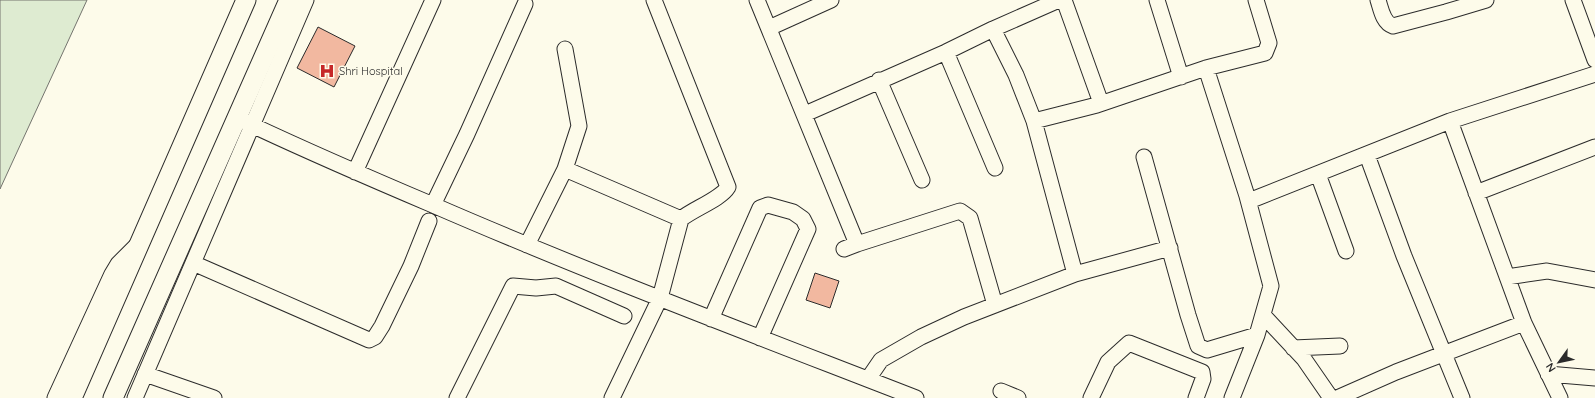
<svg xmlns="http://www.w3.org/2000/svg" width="1595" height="398" font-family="Quicksand,sans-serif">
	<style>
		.green { fill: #deebd1; stroke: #74746e }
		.building { fill: #f2b8a0; stroke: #2b2b2b }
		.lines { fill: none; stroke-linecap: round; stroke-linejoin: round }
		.minor-casing { stroke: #2b2b2b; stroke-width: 17 }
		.major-casing { stroke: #2b2b2b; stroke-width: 21 }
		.minor { stroke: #fdfbea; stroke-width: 15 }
		.major { stroke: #fdfbea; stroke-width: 19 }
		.labels { text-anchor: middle; stroke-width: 3; stroke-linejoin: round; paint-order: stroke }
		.poi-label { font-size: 11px; fill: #2b2b2b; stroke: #fdfbea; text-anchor: start }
	</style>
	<rect width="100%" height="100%" fill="#fdfbea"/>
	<path class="green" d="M0,0h87l-87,189z"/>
	<path class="building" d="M318,27l37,19 -21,41 -37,-19z
		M815,273l24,8 -9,27 -24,-8z"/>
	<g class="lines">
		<g class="minor-casing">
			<path id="minor" d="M757,0l100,244 103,-33 10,7 25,87
				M1064,0l37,103
				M1157,0l24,77
				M1378,0c3,9 5,23 15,26l53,-14 40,-12
				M1573,0l22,60
				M769,28l62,-28
				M993,29l23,46 18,46 41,153
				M946,52l49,116
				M1206,68l41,128 24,90 -14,49 -25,63
				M879,80l43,100
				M805,114l141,-62 47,-23 66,-29
				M237,118c65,31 130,59 196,87 159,69 321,130 483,193
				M1034,121l63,-16 109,-37 59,-15 4,-10 -13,-43
				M1450,121l74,202 36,75
				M1367,155l37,101 58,142
				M1144,157l44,158 10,31 9,4 50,-15
				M565,169l116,50
				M355,172l78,-172
				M1318,174l28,77
				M1476,193l119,-46
				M1249,201l201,-80 145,-47
				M433,205l34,-71 58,-130
				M527,245l38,-76 14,-43 -14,-77
				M844,249l13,-5
				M193,263l176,77 6,-3 7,-11 29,-60 18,-45
				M1507,277l40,-6 48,9
				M1263,315l41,44 27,39
				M711,319l49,-111 8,-3 25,7 10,7 5,10 -48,109
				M1293,348l47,-2
				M145,374l69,24
				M1548,374l47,4
				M868,379l13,-19 40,-23 43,-20 111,-43 95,-26
				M1001,391l17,7
				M55,398l57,-124 6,-10 18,-18
				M135,398l171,-398
				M457,398l56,-112 23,2 20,-2 68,30
				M612,398l48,-100 21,-79c12,-10 40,-20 47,-32l-74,-187
				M1091,398l17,-36 21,-19 73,29 1,7 -7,19
				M1337,398l59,-26 128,-49"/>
		</g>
		<g class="major-casing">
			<path id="major" d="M72,398l174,-398
				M113,398l176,-398"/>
		</g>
		<use href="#minor" class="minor"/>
		<use href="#major" class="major"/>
	</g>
	<defs>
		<g id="hospital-bare" transform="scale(1.2)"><path d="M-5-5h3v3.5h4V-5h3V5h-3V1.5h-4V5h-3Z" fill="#c62828" stroke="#fdfbea" stroke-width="2.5" paint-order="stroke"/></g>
	</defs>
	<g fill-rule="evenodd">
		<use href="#hospital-bare" x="327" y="71"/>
	</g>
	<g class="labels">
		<g class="poi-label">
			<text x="339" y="75">Shri Hospital</text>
		</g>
	</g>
	<g transform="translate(1559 362) rotate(237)" stroke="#fdfbea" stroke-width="3" paint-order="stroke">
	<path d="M0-3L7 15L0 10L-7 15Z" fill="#2b2b2b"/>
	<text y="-6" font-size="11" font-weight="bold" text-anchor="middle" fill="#2b2b2b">N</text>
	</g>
</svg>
